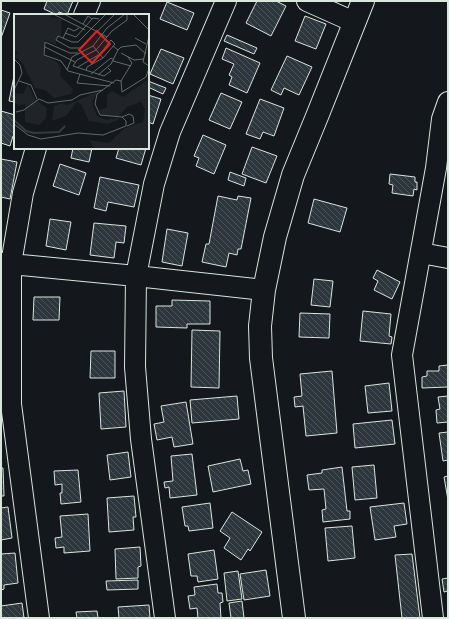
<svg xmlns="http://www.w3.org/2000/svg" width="449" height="619" font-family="Figtree,sans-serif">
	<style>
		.building { fill: url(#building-back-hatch); stroke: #d8e6dc }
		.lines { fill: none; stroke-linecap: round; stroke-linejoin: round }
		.street-casing { stroke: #d8e6dc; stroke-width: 22 }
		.secondary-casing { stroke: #d8e6dc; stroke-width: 24 }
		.street { stroke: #14181c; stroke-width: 20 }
		.secondary { stroke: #14181c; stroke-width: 22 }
		.inset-river { fill: none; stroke: #363b3e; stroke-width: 2 }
		.inset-road { fill: none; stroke: #626a69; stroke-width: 1 }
		.view { fill: #d62828; fill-opacity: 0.15; stroke: #d62828; stroke-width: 2 }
		.inset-edge { fill: none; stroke: #d8e6dc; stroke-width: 2 }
	</style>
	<defs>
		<pattern id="building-back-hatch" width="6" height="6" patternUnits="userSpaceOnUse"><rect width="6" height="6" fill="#2c363c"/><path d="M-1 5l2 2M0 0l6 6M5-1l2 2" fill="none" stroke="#4a5358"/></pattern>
	</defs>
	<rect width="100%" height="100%" fill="#14181c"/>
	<path class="building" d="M47,1h26l-6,14 -8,-3 -2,3 -13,-6z
		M257,1h19l10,5 -15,30 -25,-13z
		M167,2l27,11 -7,17 -27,-11z
		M1,10l9,3 -9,25z
		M305,16l21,8 -10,25 -21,-8z
		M227,35l30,13 -3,6 -30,-13z
		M226,48l34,15 -13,30 -18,-8 3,-8 -3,-2 5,-11 -12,-5z
		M161,49l23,9 -11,26 -23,-10z
		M287,56l25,11 -13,28 -15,-7 -3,7 -10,-5z
		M15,71v31l-6,-1z
		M148,81l18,7 -3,6 -15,-7z
		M221,93l21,9 -12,27 -21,-9z
		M148,95l13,4 -8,25 -5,-2z
		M260,99l24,9 -10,28 -11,-4 -3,7 -14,-5z
		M1,111l14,4v21h-2l-3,10 -9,-3z
		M203,135l23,10 -12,29 -18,-8 3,-8 -5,-2z
		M252,147l25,9 -11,27 -24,-9z
		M73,148h19l-3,14 -18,-4z
		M119,148h27l-5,17 -25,-7z
		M1,159l16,3 -7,37 -9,-2z
		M60,164l26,9 -7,22 -26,-9z
		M230,172l16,6 -2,8 -16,-6z
		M390,174l25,3v5h2v8l-3,-1 -1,7 -21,-3 1,-8 -4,-1z
		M100,177l39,8 -5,22 -26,-5 -2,9 -12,-3z
		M218,196l19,4 1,-4 13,2 -10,51h-3l-1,6 -8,-2 -3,14 -24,-5 4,-18h3z
		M314,199l33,9 -7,24 -32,-9z
		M50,219l21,3 -5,28 -20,-4z
		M94,223l32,3 -2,17 -8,-1 -2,16 -24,-3z
		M167,229l21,4 -6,33 -20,-4z
		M377,270l23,12 -8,17 -18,-9 4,-9 -5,-3z
		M314,279l19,2 -3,26 -19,-2z
		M34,297h26l-1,23h-26z
		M172,300l38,1v23h-23v4l-31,-1v-21h16z
		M363,311l28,3 -2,22 3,1 -1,7 -31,-3z
		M300,313l30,1 -1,24 -30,-1z
		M192,330l28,1 -1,57 -28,-1z
		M91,351h24v27h-25z
		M448,365v22l-26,1v-11l5,-1v-5h12v-5z
		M332,371l5,62 -31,3 -3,-30 -8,1 -1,-10 8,-1 -2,-22z
		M389,383l3,28 -24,2 -3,-27z
		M124,391l2,36 -25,2 -2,-36z
		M237,396l2,23 -47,4 -2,-23z
		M448,396v26l-11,1 -1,-13 4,-1 -2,-12z
		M186,402l7,42 -19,3 -2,-10 -15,3 -3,-16 10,-2 -3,-16z
		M392,420l3,24 -40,4 -2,-24z
		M448,432v28l-5,1 -4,-28z
		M128,452l3,25 -21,3 -3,-25z
		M192,454l5,41 -27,3 -1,-11 -4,1 -1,-6 9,-1 -2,-25z
		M240,459l3,12 5,-1 3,14 -38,8 -5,-26z
		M374,465l3,33 -22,2 -3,-33z
		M342,467l5,44h3v8l-27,3 -1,-12 4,-1 -2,-20 -15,1 -2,-15 15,-2v-3z
		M1,468h2l1,28h-3z
		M78,470l3,32 -20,2 -1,-11h2v-9l-7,1 -1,-14z
		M448,476v24l-4,-23z
		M134,496l2,21h-3l1,13 -25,2 -2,-34z
		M210,503l3,25 -24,3 -1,-5h-3l-3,-19z
		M404,503l3,21 -13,2 2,11 -21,3 -5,-33z
		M8,507l4,31 -11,2v-32z
		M232,512l30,20 -12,19 -2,-2 -7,11 -17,-12 6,-10 -10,-7z
		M88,514l2,37 -26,2v-6l-8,1 -1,-10 7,-1 -2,-21z
		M352,526l3,32 -27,3 -3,-33z
		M140,547l1,19 -3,1v11l-22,1 -1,-30z
		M214,550l4,29 -20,3 -1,-6h-6l-3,-22z
		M15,553l3,30 -14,2v4l-3,1v-36z
		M412,554l8,64h-18l-7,-63z
		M266,570l4,26 -26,4 -4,-26z
		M238,571l4,28 -15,2 -3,-28z
		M448,578v13l-4,1 -2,-13z
		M138,580v9l-31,1 -1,-9z
		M217,584l1,9h4l1,9 -3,1 1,15h-23l-1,-10 -7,1 -2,-13 7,-1 -1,-8z
		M242,601l2,17h-13l-2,-15z
		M22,603l2,15h-23v-12z
		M149,605l1,13h-31l-1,-11z
		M97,611l1,7h-21l-1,-6z"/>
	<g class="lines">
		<g class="street-casing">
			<path id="street" d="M307,1l47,21
				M84,15l6,-14
				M36,148l-13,45 -12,71v140l28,214
				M421,253l27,5
				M1,263l135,13 128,14
				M165,618l-24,-179 -6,-72 1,-91 18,-92 16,-52 56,-131
				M433,618l-31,-263 34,-187 6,-49 6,-17"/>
		</g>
		<g class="secondary-casing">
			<path id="secondary" d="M294,618l-33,-260 -1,-32 4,-36 11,-53 18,-62 25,-61 45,-113"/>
		</g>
		<use href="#street" class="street"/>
		<use href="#secondary" class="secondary"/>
	</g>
	<g transform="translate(14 14)">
		<rect width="135" height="135" fill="#14181c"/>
		<path d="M0,0h38l-1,4 11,1 -1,17 -5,2v7l-11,-5 -2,15 14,7 4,6 -1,8 13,13 -2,5 -17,4 -9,-8 -10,-2 -12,-24 -8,-8 3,-4 -4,-1zM135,65v70h-54l-6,-9 20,3 16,-15 18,-6 2,-13 -4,-7 -14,5 -8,9h-15l-6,-5 9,-4v-12l5,-4 11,6zM14,70l6,14 13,10 -1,10 -7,7 -14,-3v-18l-7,2 -4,-5v-8l9,1zM83,78l-5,11 5,13 9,4 13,-2 -1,2 -10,4 -19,-3 -8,-17 -4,-2 -11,14 -14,5 2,-15 8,-3 5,2z" fill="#202428"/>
		<path class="inset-river" d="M0,106l12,11 8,2 25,-1 6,-6"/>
		<path class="inset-road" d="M39,0l32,16M50,0l43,23M92,0l-28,28h-6l-14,-6 -2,4 14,8h10l35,-34M119,0l16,16M69,10l5,-8 4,3M51,19l11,4 17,-19 6,1M135,22l-6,26 6,4M49,24l5,-10 6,3 5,-3M121,24l11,6M79,32l10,12M31,33l30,15M104,36l3,-3 15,-2 10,9M64,39h-8l-25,-11 -1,13 17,6 7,10 46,12M107,39l13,7 10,-1M114,43l4,6 -11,18 1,11 24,-15 3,-9M0,45l6,6 2,8 -8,17M99,47l18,5M64,53l22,-13 11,-14 4,4 -12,14 -16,9 -1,3M94,54l3,3 -7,5 -31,-10 4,-6 19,-10 16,-19 15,-11v-6M53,56l5,-13 21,-11 14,-18 18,-14M66,60l-3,9 33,3M77,60l20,-16 3,2M84,61l13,-11 7,-14 -5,-4M5,67l12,4 6,14M2,98l8,-2 15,-11 9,4 24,-3 8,-5 23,-5M108,103l7,-3 4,2 1,7 -7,3M0,110l14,11 13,4 37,-6 25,2 23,-9v-5l-4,-4 -22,-2 -5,-11 2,-10 19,-14 5,1"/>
		<path class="view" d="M83,17l13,13 -18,19 -13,-13z"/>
		<rect width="135" height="135" class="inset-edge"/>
	</g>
	<rect width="449" height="619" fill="none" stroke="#d8e6dc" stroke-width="4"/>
</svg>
